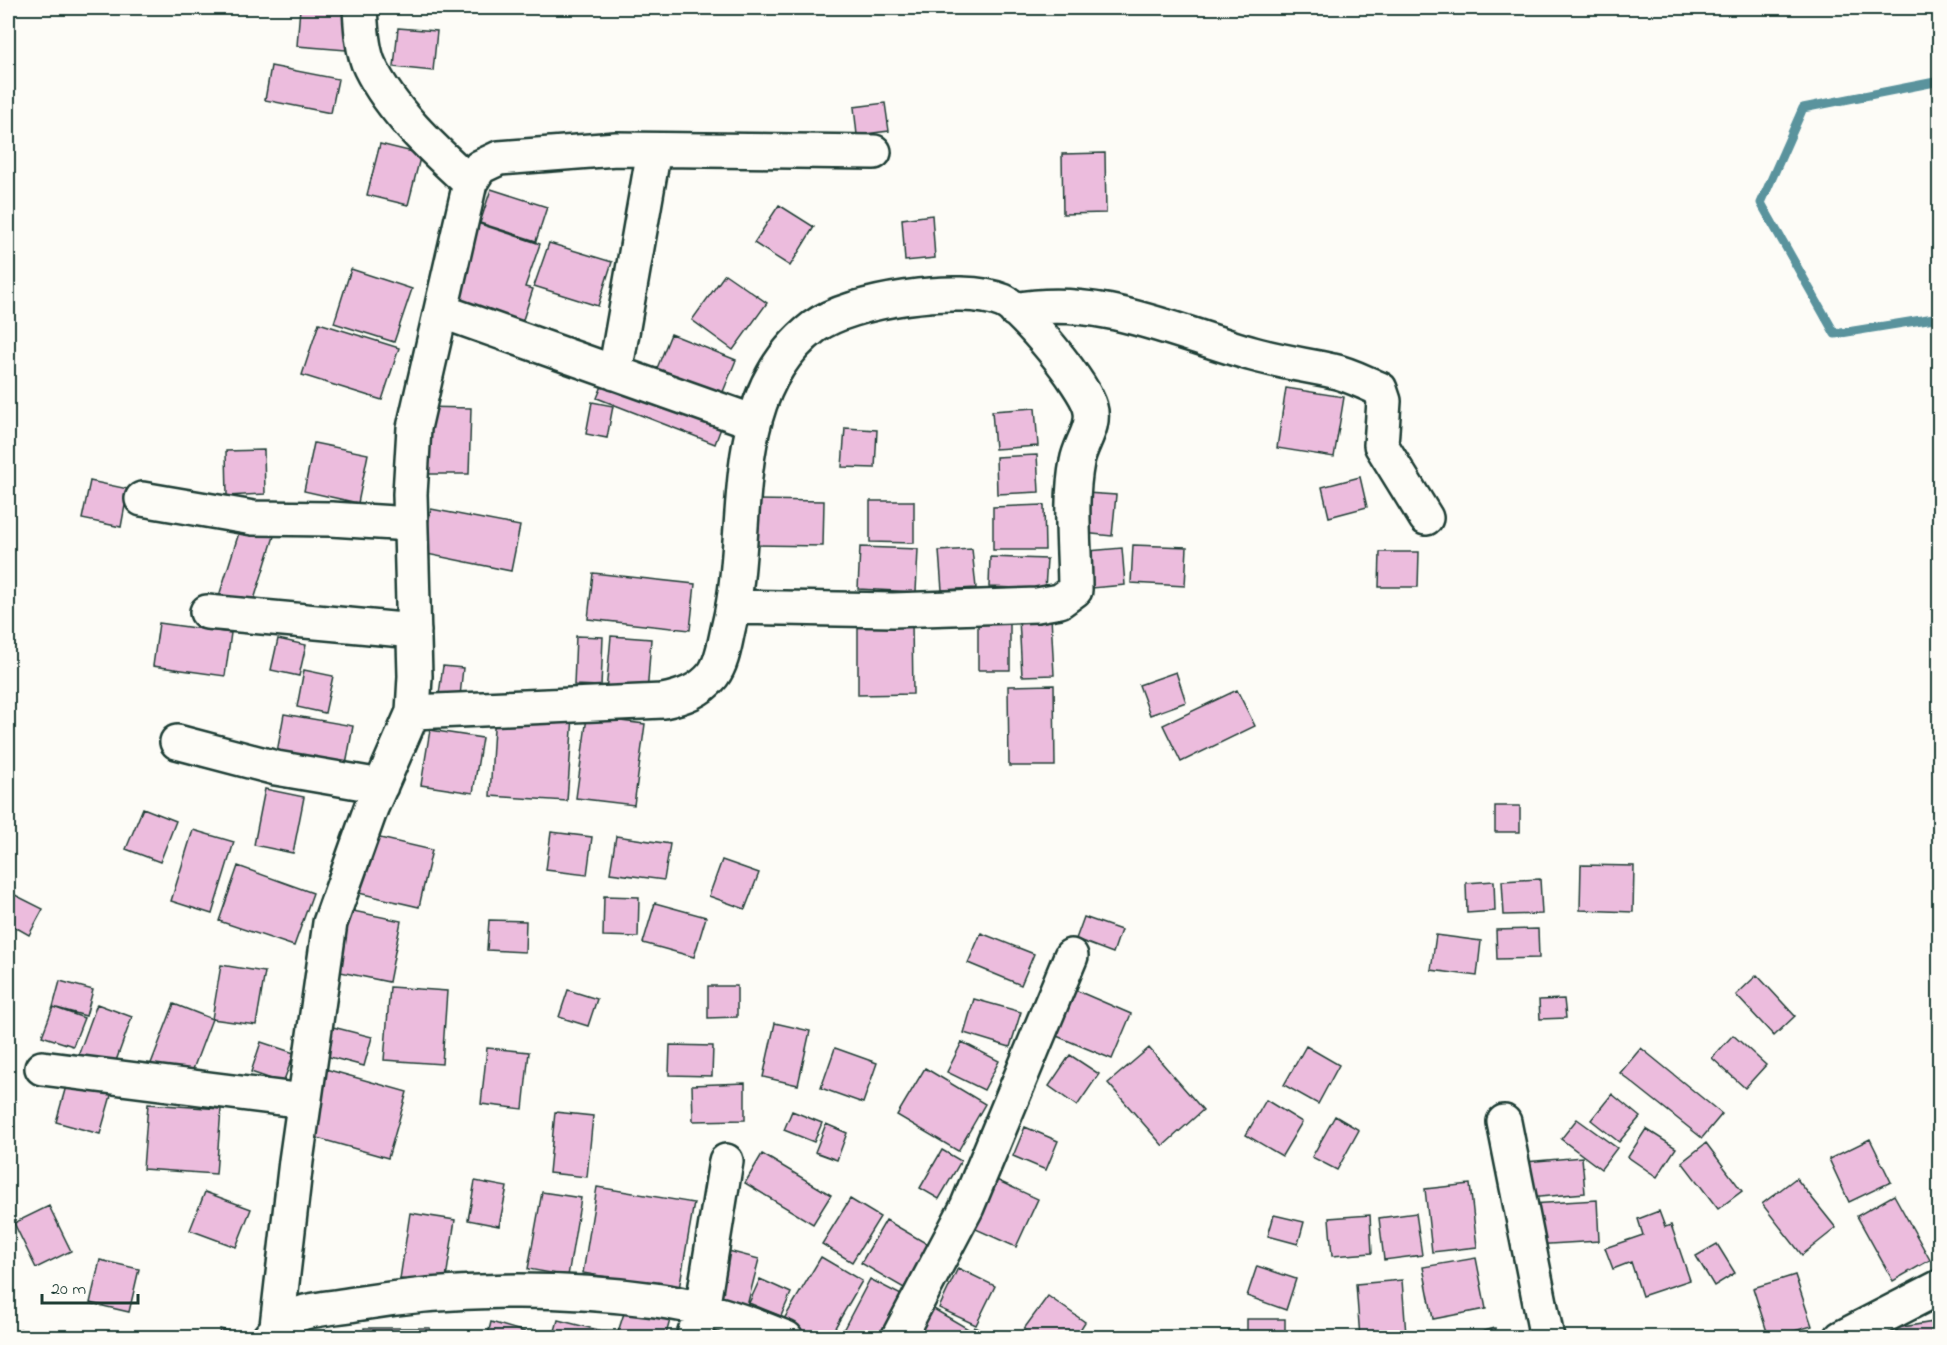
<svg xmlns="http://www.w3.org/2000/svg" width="1947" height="1345" font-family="'Indie Flower',sans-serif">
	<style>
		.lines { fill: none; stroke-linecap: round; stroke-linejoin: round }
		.stream { stroke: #5a939d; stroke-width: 9 }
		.building { fill: #ecbcdd; stroke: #1f3d34; stroke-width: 1.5 }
		.minor-casing { stroke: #1f3d34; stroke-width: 38 }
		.minor { stroke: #fdfcf7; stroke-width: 33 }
	</style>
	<rect width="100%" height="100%" fill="#fdfcf7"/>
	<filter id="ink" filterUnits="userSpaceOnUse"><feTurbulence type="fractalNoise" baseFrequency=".0167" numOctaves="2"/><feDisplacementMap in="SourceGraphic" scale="12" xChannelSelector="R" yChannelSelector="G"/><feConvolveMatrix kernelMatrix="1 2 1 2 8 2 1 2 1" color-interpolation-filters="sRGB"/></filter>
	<g filter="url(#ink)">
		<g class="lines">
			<path class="stream" d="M1940,81l-137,27 -42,95 74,131 105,-17"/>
		</g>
		<path class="building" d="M300,8l50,1 -4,41 -49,-4z
			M398,28l39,3 -4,40 -39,-4z
			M271,66l67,13 -7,34 -66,-13z
			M885,103l4,28 -32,4 -3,-28z
			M380,144l41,10 -13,51 -41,-10z
			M1105,153l1,60 -43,1 -1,-60z
			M491,189l56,18 -11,34 -56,-18z
			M779,205l35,22 -24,39 -36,-23z
			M932,215l3,43 -30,3 -3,-42z
			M471,221l69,23 -15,43 8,2 -15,46 -71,-24z
			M549,243l63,19 -14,44 -64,-20z
			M351,269l61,20 -18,53 -60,-19z
			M725,274l42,29 -34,47 -41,-30z
			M319,323l80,25 -17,52 -80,-25z
			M671,334l65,26 -18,44 -65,-26z
			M607,374l117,46 -9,24 -118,-46z
			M1286,388l58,9 -10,60 -57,-9z
			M592,402l21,4 -6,32 -21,-4z
			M422,407l49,1 -2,66h-47z
			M1035,408l3,38 -43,3 -3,-38z
			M845,428l32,2 -2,38 -33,-1z
			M314,443l54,11 -10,49 -54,-12z
			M264,450l1,44 -38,2 -1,-45z
			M1037,455l2,37 -42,2 -1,-37z
			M1360,477l7,30 -38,10 -7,-30z
			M90,481l38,8 -7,38 -39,-8z
			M1086,493l30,2 -4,41 -29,-3z
			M754,500l70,1 -1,45 -70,-1z
			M870,501h44v42l-44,-1z
			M1044,505l1,45h-52v-43z
			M431,509l89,17 -9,45 -89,-18z
			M243,520l33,10 -24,76 -33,-10z
			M1133,545l54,2 -2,39 -54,-3z
			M860,547l58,2 -2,43 -58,-3z
			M1122,548l3,37 -45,4 -3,-37z
			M972,549l4,39 -34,2 -3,-39z
			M1380,552h39l-1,35h-39z
			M990,557l57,2 -2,30 -56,-2z
			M593,573l102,11 -5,46 -102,-11z
			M1051,616l3,59 -32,1 -3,-58z
			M912,622l1,72 -55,1v-72z
			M978,622h32v48h-32z
			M159,623l72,10 -6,43 -72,-10z
			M576,636l27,1 -2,49 -27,-1z
			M611,636l40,3 -4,56 -41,-3z
			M278,639l28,6 -7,31 -28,-6z
			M443,666l20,2 -3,28 -21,-2z
			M304,670l29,6 -8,37 -28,-6z
			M1176,672l10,30 -36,13 -11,-30z
			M1054,685l1,81h-46l-1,-80z
			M1237,690l18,36 -74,36 -18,-37z
			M495,711l78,5 -6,85 -77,-5z
			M284,714l69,12 -8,45 -69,-13z
			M587,717l58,7 -11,81 -58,-7z
			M430,730l52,8 -9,55 -52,-8z
			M265,789l39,8 -11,56 -39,-8z
			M1495,806h25v26h-25z
			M143,808l33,13 -16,41 -34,-13z
			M193,830l41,12 -22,72 -41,-13z
			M551,832l41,5 -5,38 -41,-5z
			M363,834l69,16 -13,57 -69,-16z
			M616,836l54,8 -6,36 -54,-7z
			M722,860l37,13 -14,36 -36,-13z
			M1581,865l53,1 -1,46 -53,-2z
			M238,866l75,27 -19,53 -75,-25z
			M1540,879l2,35 -38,1 -2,-34z
			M1494,881l1,30 -28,2 -1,-30z
			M13,894l30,15 -14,26 -21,-12v-18z
			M604,896l35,1 -1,40 -35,-1z
			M655,903l51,14 -12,40 -51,-14z
			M339,908l62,13 -12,61 -63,-13z
			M1084,917l37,13 -8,23 -37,-14z
			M489,920l37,1 -1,31 -38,-2z
			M1538,929l1,29 -42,1 -1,-29z
			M981,933l53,21 -13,31 -53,-22z
			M1436,935l45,6 -4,35 -46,-6z
			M221,965l44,7 -9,53 -44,-6z
			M1757,975l38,41 -21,20 -38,-41z
			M60,981l33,9 -7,26 -33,-9z
			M708,986h29v31l-29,1z
			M1066,986l65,28 -19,45 -65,-27z
			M390,987l57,4 -5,73 -58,-4z
			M568,990l29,9 -9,27 -29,-9z
			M974,999l47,13 -11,35 -46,-14z
			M1564,999l2,19 -26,1 -1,-19z
			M97,1004l35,13 -19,52 -35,-13z
			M174,1004l38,15 -23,61 -39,-14z
			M53,1007l31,11 -11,28 -31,-10z
			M775,1023l35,8 -12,54 -35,-8z
			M329,1026l43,11 -8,29 -42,-11z
			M1733,1035l33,30 -21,23 -33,-30z
			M261,1042l33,11 -11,30 -32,-11z
			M962,1042l37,19 -15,29 -37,-18z
			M670,1045l43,1 -1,30 -43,-1z
			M1306,1046l33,19 -21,39 -34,-19z
			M487,1048l42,4 -6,57 -42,-5z
			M835,1048l42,15 -14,40 -42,-15z
			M1149,1048l54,62 -40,36 -55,-63z
			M1641,1048l81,66 -20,24 -82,-65z
			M1070,1055l29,19 -22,32 -28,-20z
			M322,1068l85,24 -19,66 -85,-24z
			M925,1068l60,36 -27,47 -61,-36z
			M68,1079l44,13 -12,42 -44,-12z
			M745,1083v37l-52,1 -1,-36z
			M1612,1094l28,23 -21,25 -28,-22z
			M1266,1100l36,22 -20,34 -36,-21z
			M148,1104l73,5 -5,65 -73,-5z
			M792,1111l30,12 -8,19 -30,-12z
			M555,1112l38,4 -6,61 -38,-4z
			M1335,1116l24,14 -22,40 -25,-13z
			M1577,1119l40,29 -16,21 -40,-30z
			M826,1124l21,9 -10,27 -22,-8z
			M1025,1127l33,14 -12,29 -33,-14z
			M1646,1129l30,19 -19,29 -29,-20z
			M1870,1139l21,43 -42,20 -20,-43z
			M1706,1143l36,48 -24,18 -36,-47z
			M942,1150l19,11 -22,38 -19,-11z
			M762,1154l69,41 -18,29 -68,-41z
			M1582,1157l3,36 -57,5 -3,-36z
			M992,1178l46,21 -22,48 -47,-21z
			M1796,1178l40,50 -34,27 -40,-51z
			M475,1181l32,6 -8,39 -31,-6z
			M1470,1184l7,63 -45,5 -7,-63z
			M597,1187l97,16 -15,86 -96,-16z
			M205,1192l46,17 -15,38 -46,-17z
			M542,1192l39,6 -13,78 -40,-7z
			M1894,1195l36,65 -37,21 -36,-65z
			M850,1199l30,18 -28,45 -30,-18z
			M1597,1200l2,41 -66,4 -3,-41z
			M49,1206l22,45 -35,17 -22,-45z
			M1659,1211l6,16 6,-2 19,55 -48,16 -11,-34 -18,7 -8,-21 38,-13 -5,-16z
			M410,1213l45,7 -10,65 -45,-6z
			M1416,1213l6,42 -38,5 -5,-42z
			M1274,1215l30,7 -6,22 -30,-8z
			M1370,1215l2,38 -40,3 -3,-38z
			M886,1220l43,25 -25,43 -43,-25z
			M1717,1244l18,29 -21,13 -18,-30z
			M717,1248l42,11 -12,47 -42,-10z
			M821,1257l41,24 -33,57h-14l-31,-19z
			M1476,1258l10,51 -53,10 -10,-52z
			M100,1260l39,9 -10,43 -39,-9z
			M1257,1266l39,13 -10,31 -39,-14z
			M958,1268l37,18 -19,39 -37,-17z
			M1795,1275l17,51 -43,12 -16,-50z
			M760,1279l31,14 -10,23 -32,-13z
			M870,1279l39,20 -20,39h-50z
			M1402,1280l4,55 -46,3 -4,-54z
			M1048,1296l37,26 -10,16h-40l-12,-8z
			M927,1305l43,25 -4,8h-58z
			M626,1307l44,13 -5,18h-49z
			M1247,1319h38v19h-38z
			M558,1320l52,13 -1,5h-56z
			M1940,1321v17h-42l-1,-10z
			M491,1322l37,11 -2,5h-39z
			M702,1325l44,13h-47z
			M974,1327l21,11h-26z
			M364,1328h66v10h-66z
			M1495,1328l3,10h-37z
			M20,1329l23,9h-26z
			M220,1329l21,5 -1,4h-22z"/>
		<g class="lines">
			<g class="minor-casing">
				<path id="minor" d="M360,8c1,17 2,43 10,59 22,45 64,83 100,116
					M1015,310c84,-16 159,22 238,44 28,8 53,11 80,17 16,3 32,12 47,18l4,12 -3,44 45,73
					M441,311l313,111
					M615,373l39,-223
					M142,499l111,19 78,1 79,5
					M207,612l207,19
					M413,712l250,-11c20,-4 37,-10 50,-26 10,-13 12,-34 16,-50 24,-98 -6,-228 85,-298 36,-27 148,-43 189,-26 21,9 81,84 87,106 6,20 -10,36 -13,55 -8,41 -2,86 -2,128l-15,11 -23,4 -144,5 -160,-3
					M177,742l99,26 105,18
					M42,1068l262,33
					M1504,1122l43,216
					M277,1326l19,-165 34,-238 41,-115 42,-96 2,-36 -5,-182 4,-66 56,-245 10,-16 19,-9 117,-9 258,3
					M269,1338c9,-12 22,-22 36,-26 16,-4 34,-5 50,-8 96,-16 203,-17 300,-4 46,6 89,21 131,38
					M693,1338l9,-28 24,-149
					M898,1338l69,-131 104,-251
					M1841,1338l99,-51"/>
			</g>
			<use href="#minor" class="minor"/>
		</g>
	</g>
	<rect width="1947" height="1345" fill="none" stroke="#fdfcf7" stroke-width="30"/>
	<rect x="15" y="15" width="1917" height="1315" fill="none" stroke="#1f3d34" stroke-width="2" filter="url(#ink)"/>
	<path d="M42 1294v9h96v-9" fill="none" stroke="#1f3d34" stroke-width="3"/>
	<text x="51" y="1294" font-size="18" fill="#1f3d34" stroke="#fdfcf7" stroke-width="4.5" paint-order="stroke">20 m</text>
</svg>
